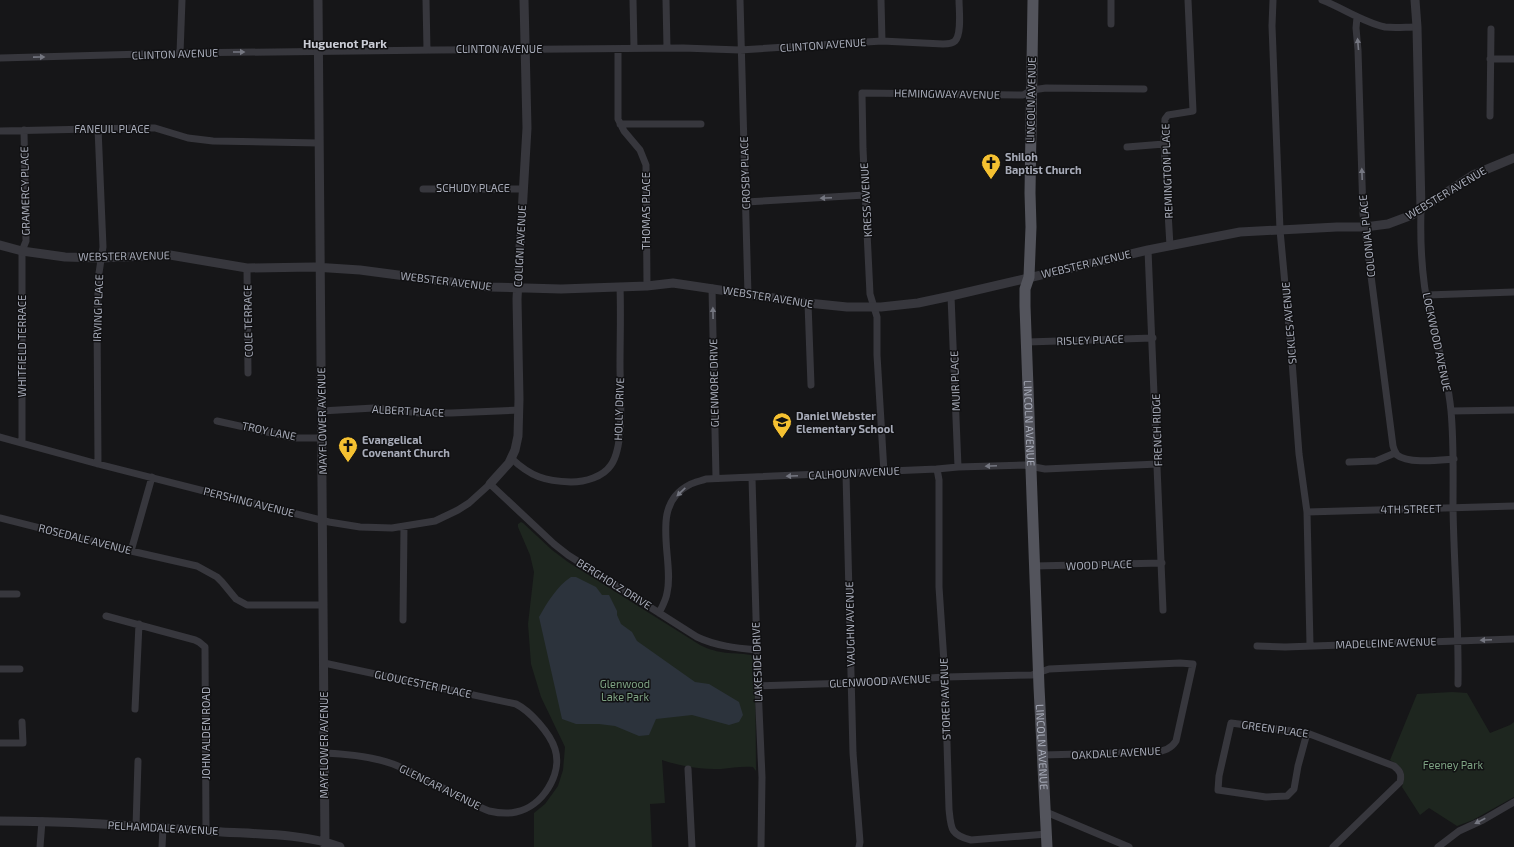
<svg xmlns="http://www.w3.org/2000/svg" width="1514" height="847" font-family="'Exo 2',sans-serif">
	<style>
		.green { fill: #1e261f }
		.water { fill: #2c333c }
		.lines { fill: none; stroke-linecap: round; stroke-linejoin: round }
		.minor { stroke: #37373d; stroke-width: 7 }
		.tertiary { stroke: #37373d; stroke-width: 9 }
		.primary { stroke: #53545c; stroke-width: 11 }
		.oneway { fill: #757781 }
		.labels { text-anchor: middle; stroke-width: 3; stroke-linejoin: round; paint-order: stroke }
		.street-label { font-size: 11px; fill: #a7abb8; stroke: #111113 }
		.poi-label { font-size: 11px; font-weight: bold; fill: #a7abb8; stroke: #111113; text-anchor: start }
		.park-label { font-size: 11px; fill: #7ea383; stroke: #111113 }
		.neighbourhood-label { font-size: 12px; font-weight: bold; fill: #c9cbd4; stroke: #111113 }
	</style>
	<rect width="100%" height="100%" fill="#161618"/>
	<path class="green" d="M521,522l2,1 29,27 16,12 132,83c20,10 31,7 51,10l4,3 1,113 -3,-4c-11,-1 -21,1 -32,2 -22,0 -38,-2 -59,-9l3,43 -15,1 2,43h-118v-34l11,-9 13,-18 5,-16 2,-23 -24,-50 -10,-33 -3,-40 6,-52 -4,-17 -12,-28v-3z
		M1452,692l15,1 23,40 20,-8 4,-3v75l-41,23 -16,6 -28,-18 -9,7 -18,-28c5,-16 1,-19 -12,-27l27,-66z"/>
	<path class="water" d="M571,577h5l20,10 6,8h7l8,16v4l4,9 11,8 5,9 58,41 14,2 30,18 4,13 -4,7 -10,3 -37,-10 -36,4 -7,16 -10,1 -24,-10 -16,-2h-23l-14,-5 -23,-102c8,-14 18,-31 32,-40z"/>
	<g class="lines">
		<path class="minor" d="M426,0l1,50
			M633,0l1,48
			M666,0l1,48
			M740,0l8,295
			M881,0l1,41
			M1111,0v24
			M1273,0l-1,26 8,204 12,131 7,93 8,58 3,133
			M1322,0c21,8 40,22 63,27 10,1 21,0 32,0
			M1357,17l-1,11 2,22 5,164 30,232c1,4 2,6 4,9 11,9 43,5 57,4
			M618,49v70l6,12 16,19 6,15 1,121
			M180,53l2,-53
			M0,58l180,-5 256,-3 247,-2 57,2 142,-9 61,3c4,0 9,0 12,-3 7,-7 4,-32 4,-41
			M1490,59h24
			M1490,116l1,-87
			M620,124h81
			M98,128l5,119 -4,26 -2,40 1,151
			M0,131l139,-3h16l33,10 25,3 106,2
			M1127,147l37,-3
			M423,189h100
			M746,202l119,-7
			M1421,210c-1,35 1,72 9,106 8,32 18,62 21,95 3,32 2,64 2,97 1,59 6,117 5,176
			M1170,246l-6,-102 1,-25 3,-4 25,-4 -5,-111
			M1148,250l15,360
			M247,268l1,105
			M712,288l4,190
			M1427,295l87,-3
			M951,296l7,171
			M808,303l3,82
			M1027,342l126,-4
			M321,411l53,-3 46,5h31l68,-3
			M1451,411l63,-1
			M217,421l77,17h27
			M0,437l98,27 110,28 121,30 31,5 32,1 43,-7 23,-11 11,-7 21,-19 64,60 14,11 129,82c19,9 39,11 60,13
			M22,442v-191l4,-10 -2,-111
			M511,458c20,19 34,23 60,24 14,0 32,-5 40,-17 14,-20 9,-74 9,-99 0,-26 1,-53 0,-79
			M1349,462l27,-1 19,-8
			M937,469l2,11v107l6,90 4,132c2,19 1,26 22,31l76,-6
			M884,472l-7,-117v-38l-7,-23 -7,-145 -1,-56 161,2 9,-5 14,-2 98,1
			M846,474l7,279 7,89 -1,5
			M752,478l6,208 4,91 -1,70
			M1307,512l207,-6
			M0,518l131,33 66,15 20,11 5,5 14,17 11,6h76
			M131,551l21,-74
			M1035,566l127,-3
			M0,594h17
			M659,613c3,-6 7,-13 8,-20 8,-33 -19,-87 22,-108 5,-3 12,-4 17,-6l231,-10 21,-2 66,-2 21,4 113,-5
			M106,616l89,24 4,2 6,5 1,184
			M403,620l1,-94
			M1257,646l28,1 229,-8
			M324,663l192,41c14,7 34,29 39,45 8,25 -13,58 -39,63 -8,2 -18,1 -27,-1 -11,-4 -22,-11 -33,-16 -20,-11 -41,-22 -63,-31 -22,-8 -45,-10 -69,-11
			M0,669h20
			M758,686l93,-3 94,-6 87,-2 17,-6 131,-6 13,1 -17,77c-5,8 -12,10 -21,11l-112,3
			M135,709l4,-85
			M1307,733l-9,33 -4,23 -7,7 -21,1 -48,-7 1,-14 12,-53 76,10 87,33c6,5 8,8 6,16l-67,65
			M0,743h23l-1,-21
			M688,769l4,78
			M1046,812l83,35
			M136,827l2,-66
			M40,847l2,-26
			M162,847l1,-19
			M1438,847l21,-16 24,-11 31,-18"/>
		<path class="tertiary" d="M318,0l7,847
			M1415,0l2,27 4,183
			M0,245l22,6 43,6 36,1 69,-3 77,13 67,-1 46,3 129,17 72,2 86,-3 26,-3 135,20 39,4h34l37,-4 33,-7 197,-46 92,-18 97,-5h28l23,-3 24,-9 61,-40 41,-17
			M490,484l19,-21 6,-13 3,-14 1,-37 -2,-100 10,-171 -3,-128
			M0,821c74,0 149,6 222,11 36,2 86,2 118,15"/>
		<path class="primary" id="s1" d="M1033,0l-3,193 1,34 -2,50 -4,12v17l14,381 8,160"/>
	</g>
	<defs><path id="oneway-solid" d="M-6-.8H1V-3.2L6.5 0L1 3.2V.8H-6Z"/></defs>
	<g class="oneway">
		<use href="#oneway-solid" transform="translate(1358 44) rotate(-95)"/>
		<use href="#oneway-solid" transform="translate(239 52)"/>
		<use href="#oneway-solid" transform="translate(39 57) rotate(-1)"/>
		<use href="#oneway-solid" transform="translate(1362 174) rotate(-92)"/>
		<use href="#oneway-solid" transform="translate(826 198) rotate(177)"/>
		<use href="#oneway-solid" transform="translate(713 313) rotate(-91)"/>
		<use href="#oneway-solid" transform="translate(991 466) rotate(178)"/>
		<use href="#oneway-solid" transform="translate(792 476) rotate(177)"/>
		<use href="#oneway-solid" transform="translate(681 492) rotate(136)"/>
		<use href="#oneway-solid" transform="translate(1486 640) rotate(178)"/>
		<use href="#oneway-solid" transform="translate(1480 821) rotate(153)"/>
	</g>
	<defs>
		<g id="church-pin" transform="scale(1)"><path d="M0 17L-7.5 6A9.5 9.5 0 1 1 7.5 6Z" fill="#f5c131" stroke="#111113"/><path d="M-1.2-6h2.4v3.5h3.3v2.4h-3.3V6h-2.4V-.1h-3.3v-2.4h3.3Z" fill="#111"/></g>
		<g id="school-pin" transform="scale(1)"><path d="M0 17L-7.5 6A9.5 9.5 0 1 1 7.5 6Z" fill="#f5c131" stroke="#111113"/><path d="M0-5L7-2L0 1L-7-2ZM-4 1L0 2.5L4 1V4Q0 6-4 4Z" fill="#111"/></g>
	</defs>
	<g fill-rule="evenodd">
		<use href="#church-pin" x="991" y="163"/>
		<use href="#school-pin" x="782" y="422"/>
		<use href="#church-pin" x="348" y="446"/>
	</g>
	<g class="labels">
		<g class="street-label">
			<text transform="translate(823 45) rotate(-4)" y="4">CLINTON AVENUE</text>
			<text x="499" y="53">CLINTON AVENUE</text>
			<text transform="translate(175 54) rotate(-2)" y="4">CLINTON AVENUE</text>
			<text transform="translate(947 94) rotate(1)" y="4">HEMINGWAY AVENUE</text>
			<text transform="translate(1031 100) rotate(-89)" y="4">LINCOLN AVENUE</text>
			<text x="112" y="133">FANEUIL PLACE</text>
			<text transform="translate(1167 171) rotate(-92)" y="4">REMINGTON PLACE</text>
			<text transform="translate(745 173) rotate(-92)" y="4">CROSBY PLACE</text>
			<text x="473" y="192">SCHUDY PLACE</text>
			<text transform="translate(25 191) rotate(-91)" y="4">GRAMERCY PLACE</text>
			<text transform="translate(1446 193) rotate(-31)" y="4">WEBSTER AVENUE</text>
			<text transform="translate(866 200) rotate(-93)" y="4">KRESS AVENUE</text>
			<text transform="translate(646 211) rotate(-90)" y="4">THOMAS PLACE</text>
			<text transform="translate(1367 236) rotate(-96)" y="4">COLONIAL PLACE</text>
			<text transform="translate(520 246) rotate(-87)" y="4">COLIGNI AVENUE</text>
			<text transform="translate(124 256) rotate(-1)" y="4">WEBSTER AVENUE</text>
			<text transform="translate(1086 264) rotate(-13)" y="4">WEBSTER AVENUE</text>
			<text transform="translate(446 281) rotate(7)" y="4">WEBSTER AVENUE</text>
			<text transform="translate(768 297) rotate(9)" y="4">WEBSTER AVENUE</text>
			<text transform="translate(98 308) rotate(-88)" y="4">IRVING PLACE</text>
			<text transform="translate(248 321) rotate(-91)" y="4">COLE TERRACE</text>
			<text transform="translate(1289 323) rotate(-95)" y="4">SICKLES AVENUE</text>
			<text transform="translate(1090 340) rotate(-2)" y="4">RISLEY PLACE</text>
			<text transform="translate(1437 342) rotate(78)" y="4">LOCKWOOD AVENUE</text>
			<text transform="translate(22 346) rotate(-90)" y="4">WHITFIELD TERRACE</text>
			<text transform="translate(955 381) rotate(-92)" y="4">MUIR PLACE</text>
			<text transform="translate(714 383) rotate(-91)" y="4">GLENMORE DRIVE</text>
			<text transform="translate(619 409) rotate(-88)" y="4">HOLLY DRIVE</text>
			<text transform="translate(408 411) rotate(3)" y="4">ALBERT PLACE</text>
			<text transform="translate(322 421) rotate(-91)" y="4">MAYFLOWER AVENUE</text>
			<text dy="4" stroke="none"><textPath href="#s1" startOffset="424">LINCOLN AVENUE</textPath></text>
			<text transform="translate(1157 430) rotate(-92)" y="4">FRENCH RIDGE</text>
			<text transform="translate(269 431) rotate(12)" y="4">TROY LANE</text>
			<text transform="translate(854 473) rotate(-3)" y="4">CALHOUN AVENUE</text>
			<text transform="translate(249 502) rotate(14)" y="4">PERSHING AVENUE</text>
			<text transform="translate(1411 509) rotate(-1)" y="4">4TH STREET</text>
			<text transform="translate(85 539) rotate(14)" y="4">ROSEDALE AVENUE</text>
			<text transform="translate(1099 565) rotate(-2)" y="4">WOOD PLACE</text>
			<text transform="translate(614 584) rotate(32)" y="4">BERGHOLZ DRIVE</text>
			<text transform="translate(850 624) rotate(-91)" y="4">VAUGHN AVENUE</text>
			<text transform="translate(1386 643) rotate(-2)" y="4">MADELEINE AVENUE</text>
			<text transform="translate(757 662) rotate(-92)" y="4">LAKESIDE DRIVE</text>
			<text transform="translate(880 681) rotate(-3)" y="4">GLENWOOD AVENUE</text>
			<text transform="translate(423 684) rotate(12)" y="4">GLOUCESTER PLACE</text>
			<text transform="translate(945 699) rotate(-92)" y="4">STORER AVENUE</text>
			<text transform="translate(1275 729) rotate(8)" y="4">GREEN PLACE</text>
			<text transform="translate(206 733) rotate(-90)" y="4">JOHN ALDEN ROAD</text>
			<text transform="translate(324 745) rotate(-90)" y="4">MAYFLOWER AVENUE</text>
			<text dy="4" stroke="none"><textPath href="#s1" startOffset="748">LINCOLN AVENUE</textPath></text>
			<text transform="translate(1116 753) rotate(-3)" y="4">OAKDALE AVENUE</text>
			<text transform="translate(440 787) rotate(26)" y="4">GLENCAR AVENUE</text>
			<text transform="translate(163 828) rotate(3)" y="4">PELHAMDALE AVENUE</text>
		</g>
		<g class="poi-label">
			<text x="1005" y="161">Shiloh<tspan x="1005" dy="13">Baptist Church</tspan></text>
			<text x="796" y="420">Daniel Webster<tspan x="796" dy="13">Elementary School</tspan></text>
			<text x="362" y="444">Evangelical<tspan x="362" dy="13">Covenant Church</tspan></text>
		</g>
		<g class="park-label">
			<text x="625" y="688">Glenwood<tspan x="625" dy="13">Lake Park</tspan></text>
			<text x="1453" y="769">Feeney Park</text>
		</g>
		<g class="neighbourhood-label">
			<text x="345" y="48">Huguenot Park</text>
		</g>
	</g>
</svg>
